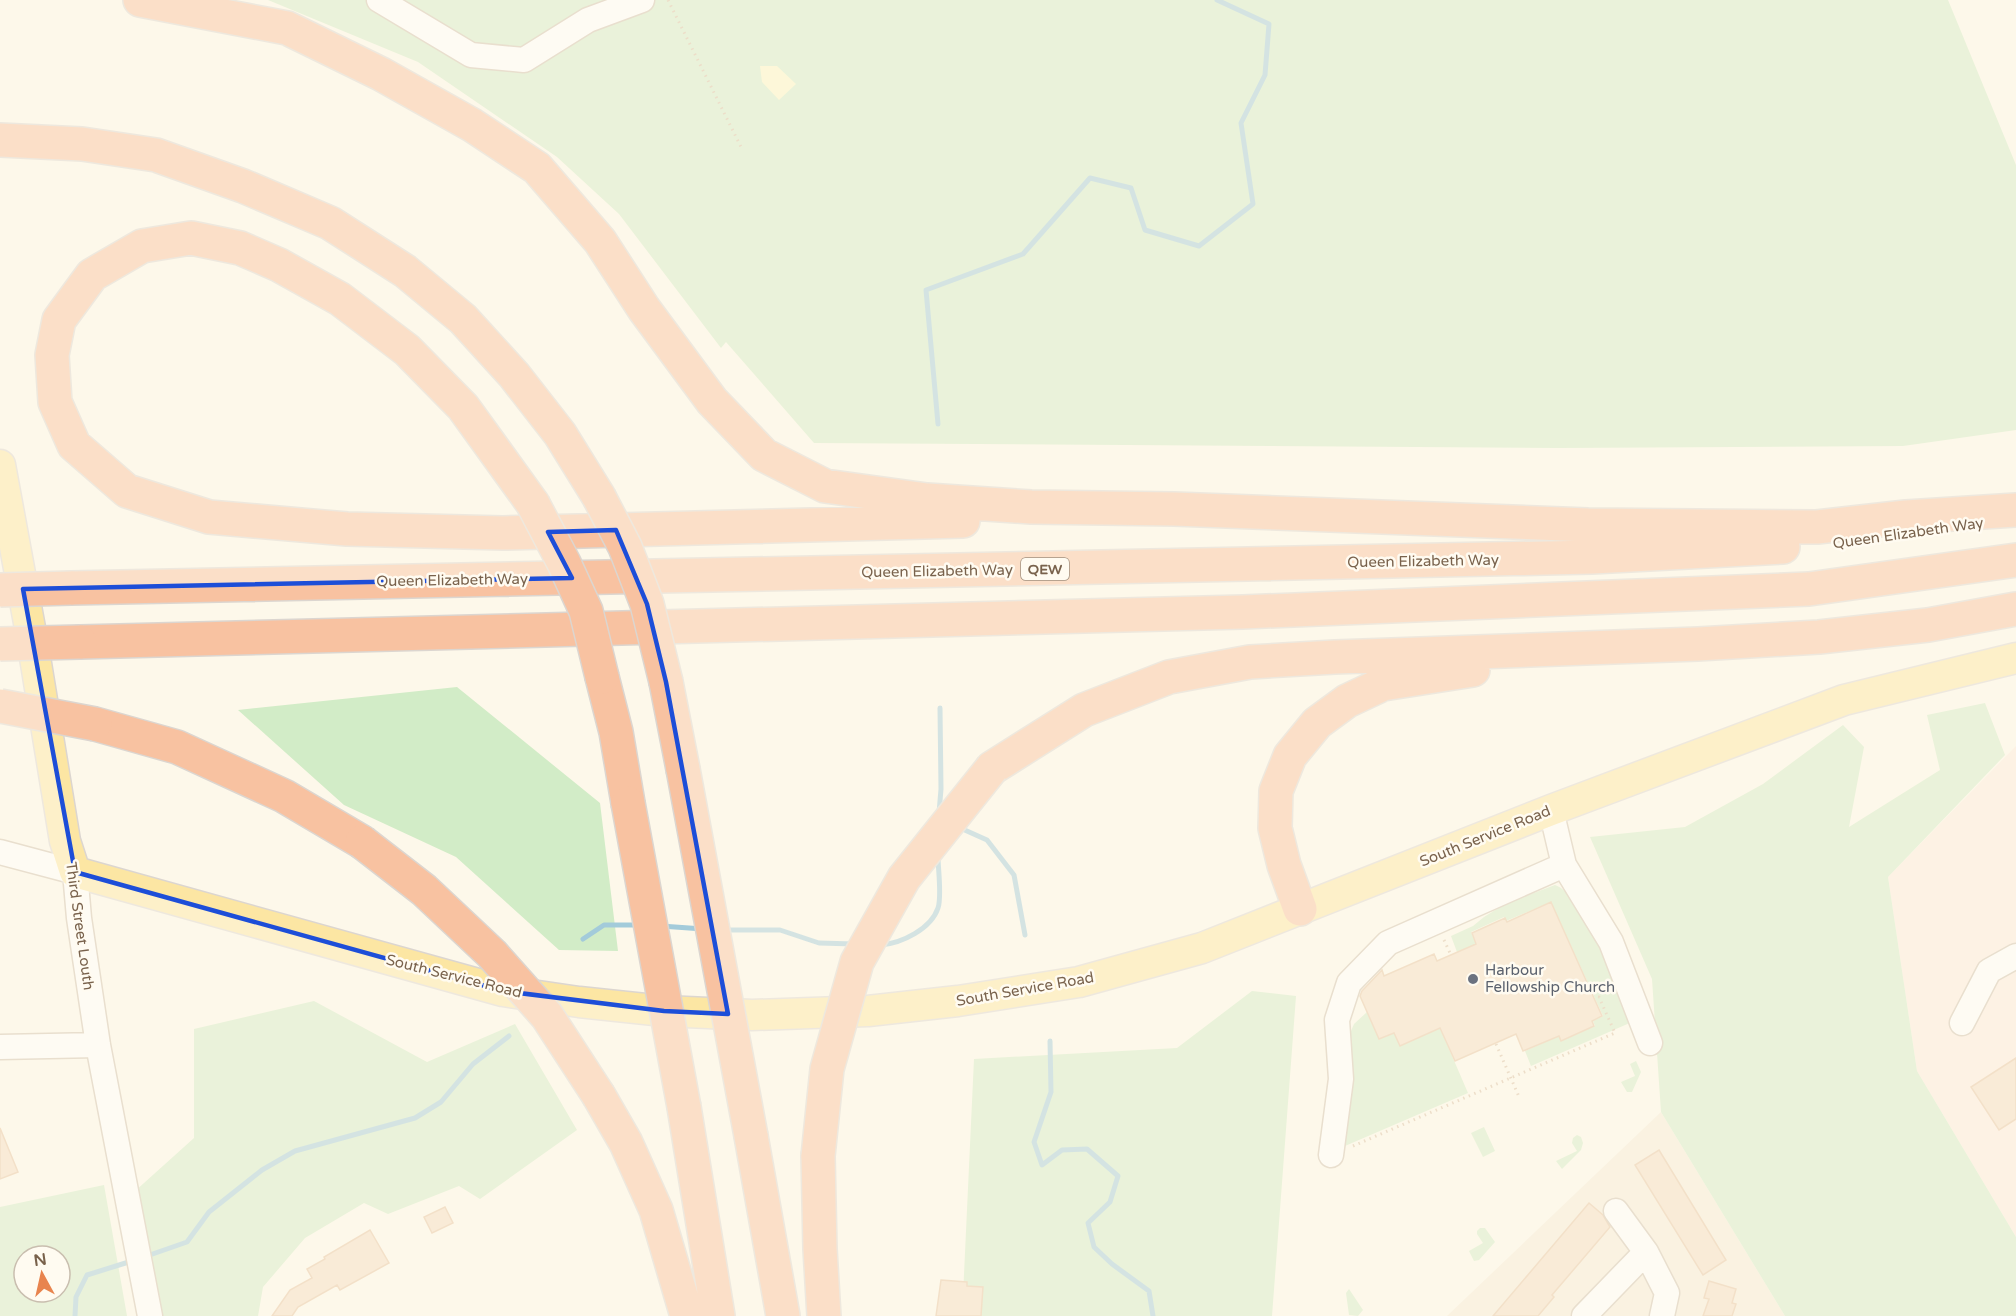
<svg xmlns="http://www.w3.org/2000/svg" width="2016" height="1316" font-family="'Varela Round',sans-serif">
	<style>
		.residential { fill: #f5ebd8 }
		.commercial { fill: #fdebde }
		.green { fill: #d2ecc7; fill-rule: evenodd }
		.sand { fill: #fcf7c5 }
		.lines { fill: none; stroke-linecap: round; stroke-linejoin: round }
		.stream { stroke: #a3cbda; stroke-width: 5 }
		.building { fill: #f3dbc1; stroke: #e6c4a1; stroke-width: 1.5 }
		.minor-casing { stroke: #d0c1ae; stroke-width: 27 }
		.major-casing { stroke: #dcd6d0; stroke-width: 33 }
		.highway-casing { stroke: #dcd6d0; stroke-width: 36 }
		.path { stroke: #d9bfa3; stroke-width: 3; stroke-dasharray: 1.5 4.5; stroke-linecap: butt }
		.minor { stroke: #fff; stroke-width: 24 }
		.major { stroke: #fce6a3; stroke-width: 30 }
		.highway { stroke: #f8c2a1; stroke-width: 33 }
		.highway-bridge-casing { stroke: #dcd6d0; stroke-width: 36; stroke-linecap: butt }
		.highway-bridge { stroke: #f8c2a1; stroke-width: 33 }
		.marked { fill: none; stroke: #1d4ed8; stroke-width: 4.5; stroke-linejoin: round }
		.worship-dot { fill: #6b7280; stroke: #fffbf1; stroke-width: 2 }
		.labels { text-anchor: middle; stroke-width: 5; stroke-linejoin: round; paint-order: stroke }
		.shield { fill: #fffbf1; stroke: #a1907e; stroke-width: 1.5 }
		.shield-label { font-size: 14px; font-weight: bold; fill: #79624c }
		.street-label { font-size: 15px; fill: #79624c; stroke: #fffbf1 }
		.worship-label { font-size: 15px; fill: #5b616d; stroke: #fffbf1; text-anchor: start }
	</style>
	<rect width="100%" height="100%" fill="#fdf8ea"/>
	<path class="residential" d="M1661,1112l124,204h-338z"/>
	<path class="commercial" d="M2016,746v491l-99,-166 -29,-194z"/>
	<path class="green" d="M268,0h1680l68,165v265l-113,16 -346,2 -743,-5 -88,-101 -5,6 -102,-134 -62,-57 -139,-95z
		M457,687l143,116 18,148 -59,-1 -103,-93 -112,-52 -106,-95z
		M1985,703l20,52 -117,122 29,194 99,166v79h-231l-124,-204 -9,-133 -62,-142 95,-10 78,-43 80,-59 21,22 -15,80 91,-57 -13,-55z
		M1555,885c31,11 66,106 77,137l-101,44 -6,-15 34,-15 2,5 34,-15 -2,-5 10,-5 -52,-114 -45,19 -2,-4 -33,15 5,12 -19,8 -6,-16 22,-10 11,-9 21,-13z
		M1252,991l44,5 -24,320h-314l5,-20 11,-237 203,-11z
		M314,1001l113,61 88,-38 62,106 -97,69 -21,-13 -71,28 -24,-11 -59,35 -42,49 -5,29h-99l-25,-124 60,-54v-109z
		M1367,1012l12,27 16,-6 45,-5 28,65 -130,56 13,-50v-68l3,-7z
		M1636,1061l5,11 -9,20h-5l-6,-10 14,-6 -5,-12z
		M1484,1127l11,24 -12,6 -12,-24z
		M1577,1135l4,2 2,6 -2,7 -19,19 -6,-8 21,-10 -5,-8 1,-5z
		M104,1185l23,131h-127v-109zM24,1256h36v36h-36z
		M1480,1228h5l10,14 -16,18 -5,1 -5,-10 14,-8 -6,-9v-3z
		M1349,1289l14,21 -5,6 -9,-1 -3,-22z"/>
	<path class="sand" d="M760,66h17l19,18 -17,16 -17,-18z"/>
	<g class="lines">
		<path class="stream" d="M938,424l-12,-134 97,-36 67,-76 41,10 14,42 54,16 54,-42 -12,-81 24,-48 4,-51 -52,-24
			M939,813l2,-24 -1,-81
			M958,827l29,13 27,35 11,60
			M661,926l42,3
			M724,930h56l39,13 35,1
			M583,939l21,-14h36
			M881,945c21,-2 50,-16 57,-37 4,-11 0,-39 0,-52
			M1050,1041l1,51 -17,50 8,23 20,-15 25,-1 31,27 -8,26 -22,21 6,24 18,17 37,27 4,25
			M144,1257l43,-15 22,-30 53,-42 33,-19 120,-33 26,-16 32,-38 36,-28
			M75,1316l1,-19 11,-22 45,-14"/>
	</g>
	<path class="building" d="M1551,902l51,114 -10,5 2,5 -33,15 -2,-5 -36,15 -7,-17 -61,27 -15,-33 -40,18 -6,-13 -15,6 -19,-43 2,-5 20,-21 2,6 50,-22 3,7 39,-17 -4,-11 33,-15 2,4z
		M2016,1058v61l-17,11 -28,-43z
		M0,1128l18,44 -18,7z
		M1659,1150l67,110 -23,15 -68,-110z
		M1589,1203l14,12 7,12 -58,68 2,2 -16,19h-45z
		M445,1207l8,16 -21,10 -8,-16z
		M370,1230l19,33 -49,27 -3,-5 -39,22 -6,9h-20l18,-26 22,-12 -5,-9 18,-10 -1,-2z
		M941,1280l26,2v4l16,1 -2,29h-45z
		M1709,1281l27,8 -4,14 4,1 -4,12h-29l6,-17 -5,-1z"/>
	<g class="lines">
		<g class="minor-casing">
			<path id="minor" d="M379,0l92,55 53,5 64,-40 54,-20
				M1551,810l13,55 47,77 39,101
				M0,852l75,20 4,46 19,127 52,271
				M1962,1023l27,-52 27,-15
				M0,1047l98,-2
				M1331,1155l10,-76 -4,-59 12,-37 39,-40 176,-78
				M1616,1211l30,41 21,41 -5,23
				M1584,1316l62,-64"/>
		</g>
		<g class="major-casing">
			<path id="major" d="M0,465l32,174 33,202 10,31 428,119 76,11 85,9 88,4 116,-4 90,-10 121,-19 123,-34 349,-138 293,-110 172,-42"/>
		</g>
		<g class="highway-casing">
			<path id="highway" d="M140,0l147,28 94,46 91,51 65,43 63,73 44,68 68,92 52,54 61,31 102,14 104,7 143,2 414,16 229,2 89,-10 110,-7
				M0,140l82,4 74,11 87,31 87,37 75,48 58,48 51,56 46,59 39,63
				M533,504l-70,-97 -56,-57 -67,-51 -61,-34 -39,-17 -49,-10 -49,8 -50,29 -33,45 -7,35 3,47 19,43 53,46 82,26 138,12 156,4 460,-12
				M71,588l1521,-31 191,-10
				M80,642l1163,-30 566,-23 207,-29
				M602,677l14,55 12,71
				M666,682l17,87
				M95,724l82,23 107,49 78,46
				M992,768l92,-58 85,-33 81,-15 85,-5 363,-13 121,-7 109,-12 88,-16
				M1300,909l-16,-44 -9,-37 1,-37 14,-35 27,-33 30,-22 36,-17 90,-14
				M599,1096l27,47 30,67 31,106
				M684,1107l34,209
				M751,1136l32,180
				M818,1156l2,93 4,67"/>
		</g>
		<path class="path" d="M668,0l74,149
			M1444,940l6,13
			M1496,1044l24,55
			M1353,1146l262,-113 -16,-36 -3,1"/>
		<use href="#minor" class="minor"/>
		<use href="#major" class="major"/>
		<use href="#highway" class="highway"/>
		<g class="highway-bridge-casing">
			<path id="highway-bridge" d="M599,497l26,50 22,57 19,78
				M533,504l31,59 22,48 16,66
				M0,590l71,-2
				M0,644l80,-2
				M0,706l95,18
				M683,769l68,367
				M628,803l56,304
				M362,842l62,48 68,64 55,62 52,80
				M818,1156l9,-87 30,-107 47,-84 88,-110"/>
		</g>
		<use href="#highway-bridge" class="highway-bridge"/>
	</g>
	<path d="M0 0H2016V1316H0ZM616,530l31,74 19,78 62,332 -64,-3 -161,-20 -428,-119 -52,-283 549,-11 -24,-46z" fill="#fdf8ea" fill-opacity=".55" fill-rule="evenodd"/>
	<path class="marked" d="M616,530l31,74 19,78 62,332 -64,-3 -161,-20 -428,-119 -52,-283 549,-11 -24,-46z"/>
	<circle class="worship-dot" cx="1473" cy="979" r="6"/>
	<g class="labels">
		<rect class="shield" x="1021" y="558" width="48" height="22" rx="4.5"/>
		<g class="shield-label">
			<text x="1045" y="574">QEW</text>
		</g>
		<g class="street-label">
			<text transform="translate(1908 533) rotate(-8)" y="5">Queen Elizabeth Way</text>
			<text transform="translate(1423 561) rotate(-1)" y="5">Queen Elizabeth Way</text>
			<text transform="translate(937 571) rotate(-1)" y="5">Queen Elizabeth Way</text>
			<text transform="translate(452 580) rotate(-1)" y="5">Queen Elizabeth Way</text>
			<text transform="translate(1485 836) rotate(-22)" y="5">South Service Road</text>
			<text transform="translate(80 926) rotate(82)" y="5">Third Street Louth</text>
			<text transform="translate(454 976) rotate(14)" y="5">South Service Road</text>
			<text transform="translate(1025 989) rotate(-10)" y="5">South Service Road</text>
		</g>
		<g class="worship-label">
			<text x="1485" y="975">Harbour<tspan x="1485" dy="17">Fellowship Church</tspan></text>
		</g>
	</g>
	<g transform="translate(42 1274) rotate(352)"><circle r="28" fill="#fffbf1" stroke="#c9beaf" stroke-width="1.5"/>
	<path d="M0-4.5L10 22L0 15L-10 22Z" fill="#e8844e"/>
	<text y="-9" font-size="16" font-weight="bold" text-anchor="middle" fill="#79624c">N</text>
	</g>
</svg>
